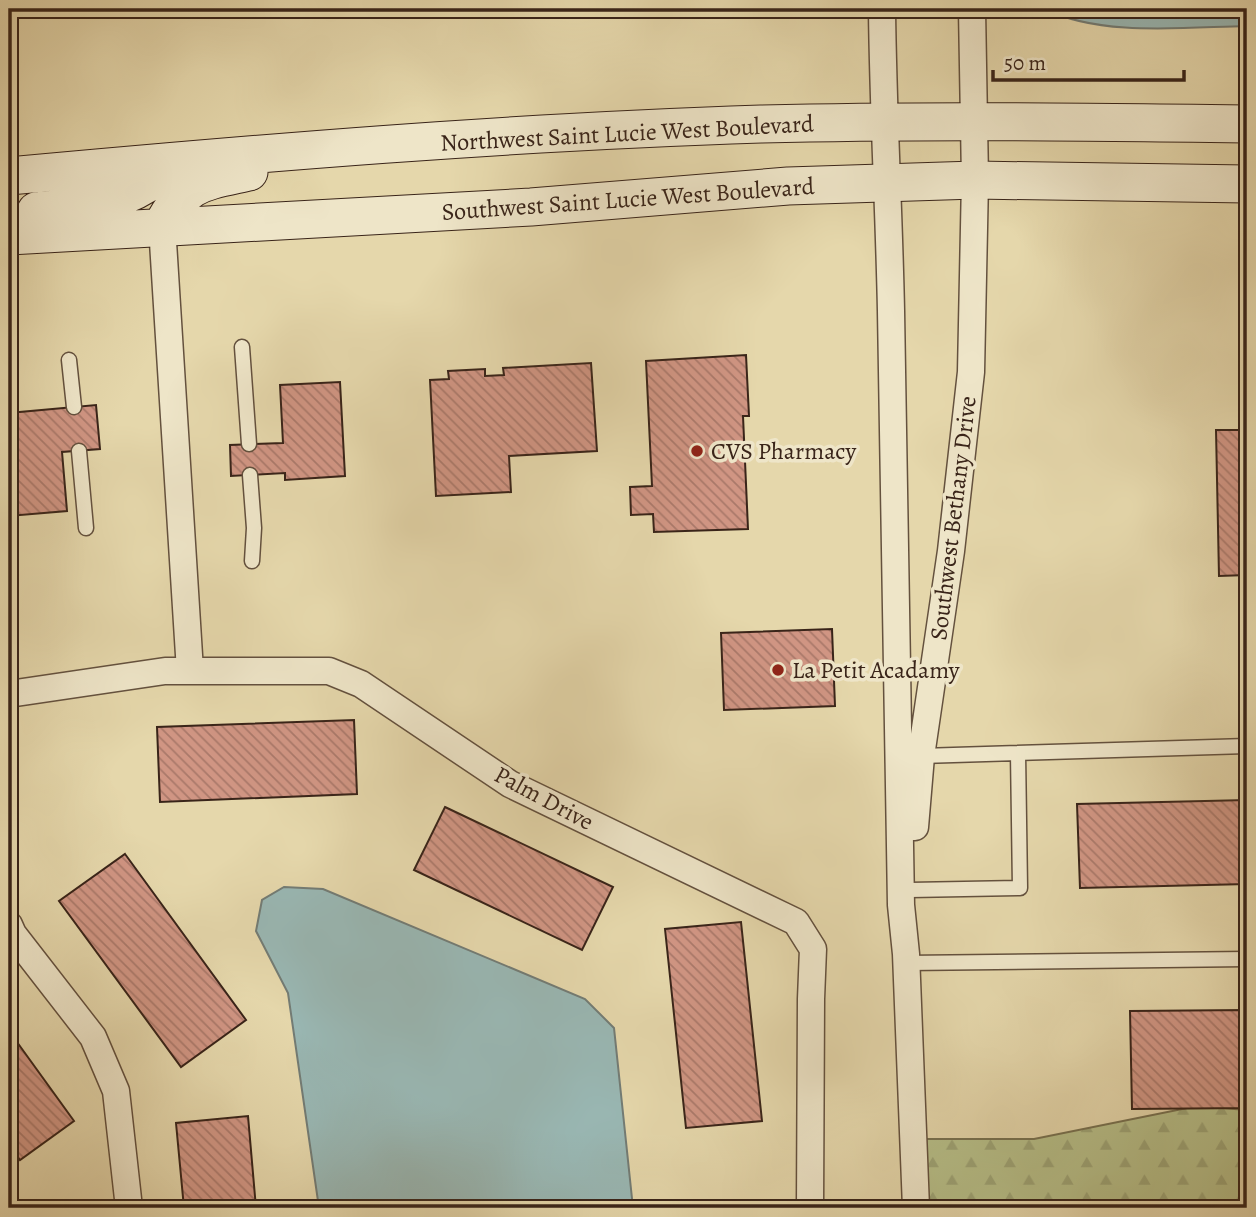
<svg xmlns="http://www.w3.org/2000/svg" width="1256" height="1217" font-family="Alegreya,serif">
	<style>
		.forest { fill: url(#forest-firs); stroke: #787150; stroke-width: 2 }
		.water { fill: #99b7b3; stroke: #737c75; stroke-width: 2 }
		.building { fill: url(#building-back-hatch); stroke: #392419; stroke-width: 2 }
		.lines { fill: none; stroke-linecap: round; stroke-linejoin: round }
		.service-casing { stroke: #64513e; stroke-width: 17 }
		.minor-casing { stroke: #64513e; stroke-width: 29 }
		.secondary-casing { stroke: #392419; stroke-width: 39 }
		.service { stroke: #eee5c8; stroke-width: 14 }
		.minor { stroke: #eee5c8; stroke-width: 26 }
		.secondary { stroke: #eee5c8; stroke-width: 37 }
		.poi-dot { fill: #8f2418; stroke: #eee5c8; stroke-width: 2.5 }
		.labels { text-anchor: middle; stroke-width: 7; stroke-linejoin: round; paint-order: stroke }
		.street-label { font-size: 24px; fill: #392419; stroke: #eee5c8 }
		.poi-label { font-size: 24px; fill: #392419; stroke: #eee5c8; text-anchor: start }
	</style>
	<defs>
		<pattern id="forest-firs" width="22" height="20" patternUnits="userSpaceOnUse" patternTransform="scale(1.75)"><rect width="22" height="20" fill="#b6be88"/><path d="M5 1l3.5 6h-7zM16 11l3.5 6h-7z" fill="#9da375"/></pattern>
		<pattern id="building-back-hatch" width="6" height="6" patternUnits="userSpaceOnUse" patternTransform="scale(1.75)"><rect width="6" height="6" fill="#d09583"/><path d="M-1 5l2 2M0 0l6 6M5-1l2 2" fill="none" stroke="#aa796a"/></pattern>
	</defs>
	<rect width="100%" height="100%" fill="#e5d7ab"/>
	<filter id="stains"><feTurbulence type="fractalNoise" baseFrequency=".00286" numOctaves="4"/><feColorMatrix values="0 0 0 0 .2 0 0 0 0 .09 0 0 0 0 .02 0 0 0 .5 -.17"/></filter>
	<radialGradient id="worn" r=".72"><stop offset=".6" stop-color="#630" stop-opacity="0"/><stop offset="1" stop-color="#630" stop-opacity=".3"/></radialGradient>
	<path class="forest" d="M1197,1106l50,4v98h-331v-69h118z"/>
	<path class="water" d="M1046,9h201v17c-59,1 -148,11 -201,-17z
		M284,887l39,2 262,110 29,29 19,180h-314l-31,-215 -32,-62 6,-31z"/>
	<path class="building" d="M746,355l3,61h-6l5,113 -94,3 -1,-18 -22,1 -1,-28 22,-1 -6,-125z
		M591,363l6,88 -88,5 2,36 -75,4 -6,-116 19,-1 -1,-8 37,-2v7l19,-1 -1,-7z
		M340,382l5,94 -60,4v-7l-54,3 -1,-31 53,-2 -3,-58z
		M96,405l4,44 -38,3 5,59 -58,5v-103z
		M1216,430h31v145l-28,1z
		M832,629l3,77 -111,4 -3,-77z
		M354,720l3,74 -197,8 -3,-75z
		M1247,800v84l-167,4 -3,-84z
		M445,807l168,80 -31,63 -168,-80z
		M125,854l121,166 -65,47 -122,-166z
		M741,922l21,199 -76,7 -21,-199z
		M1247,1010v98l-115,1 -2,-98z
		M9,1031l65,90 -54,39 -11,-15z
		M248,1116l8,92h-72l-8,-85z"/>
	<g class="lines">
		<g class="service-casing">
			<path id="service" d="M242,347l7,97
				M69,360l5,47
				M79,451l7,77
				M250,475l4,53 -2,33
				M921,756l326,-10
				M910,890l110,-2 -2,-135
				M906,963l341,-4"/>
		</g>
		<g class="minor-casing">
			<path id="minor" d="M882,9c1,101 7,201 9,302 5,198 8,396 10,594l5,49 10,254
				M162,226l28,445
				M9,694l156,-23h164l32,13 149,100 286,138 17,27 -2,50 -1,209
				M915,827l6,-71 30,-205 20,-179 4,-192 -3,-171
				M9,925l4,9 80,103 23,54 13,117"/>
		</g>
		<g class="secondary-casing">
			<path id="secondary" d="M9,176c250,-23 501,-44 752,-52 162,-4 324,-2 486,0
				M36,211c37,-4 76,-5 109,-26 11,-7 21,-16 31,-24
				M162,226c22,-44 42,-44 87,-54
				M9,236l522,-29 257,-21 187,-6 272,4"/>
		</g>
		<use href="#service" class="service"/>
		<use href="#minor" class="minor"/>
		<use href="#secondary" class="secondary"/>
	</g>
	<g class="poi-dot">
		<circle cx="697" cy="451" r="7"/>
		<circle cx="778" cy="670" r="7"/>
	</g>
	<g class="labels">
		<g class="street-label">
			<text transform="translate(627 133) rotate(-3)" y="8">Northwest Saint Lucie West Boulevard</text>
			<text transform="translate(628 199) rotate(-4)" y="8">Southwest Saint Lucie West Boulevard</text>
			<text transform="translate(953 518) rotate(-83)" y="8">Southwest Bethany Drive</text>
			<text transform="translate(544 798) rotate(28)" y="8">Palm Drive</text>
		</g>
		<g class="poi-label">
			<text x="711" y="459">CVS Pharmacy</text>
			<text x="792" y="678">La Petit Acadamy</text>
		</g>
	</g>
	<rect width="1256" height="1217" fill="none" stroke="#e5d7ab" stroke-width="35"/>
	<rect x="10" y="10" width="1235" height="1196" fill="none" stroke="#392419" stroke-width="3.5"/>
	<rect x="18" y="18" width="1221" height="1182" fill="none" stroke="#392419" stroke-width="2"/>
	<path d="M993 70v10h191v-10" fill="none" stroke="#392419" stroke-width="3.5"/>
	<text x="1004" y="70" font-size="21" fill="#392419" stroke="#eee5c8" stroke-width="5" paint-order="stroke">50 m</text>
	<rect width="100%" height="100%" filter="url(#stains)"/>
	<rect width="100%" height="100%" fill="url(#worn)"/>
</svg>
